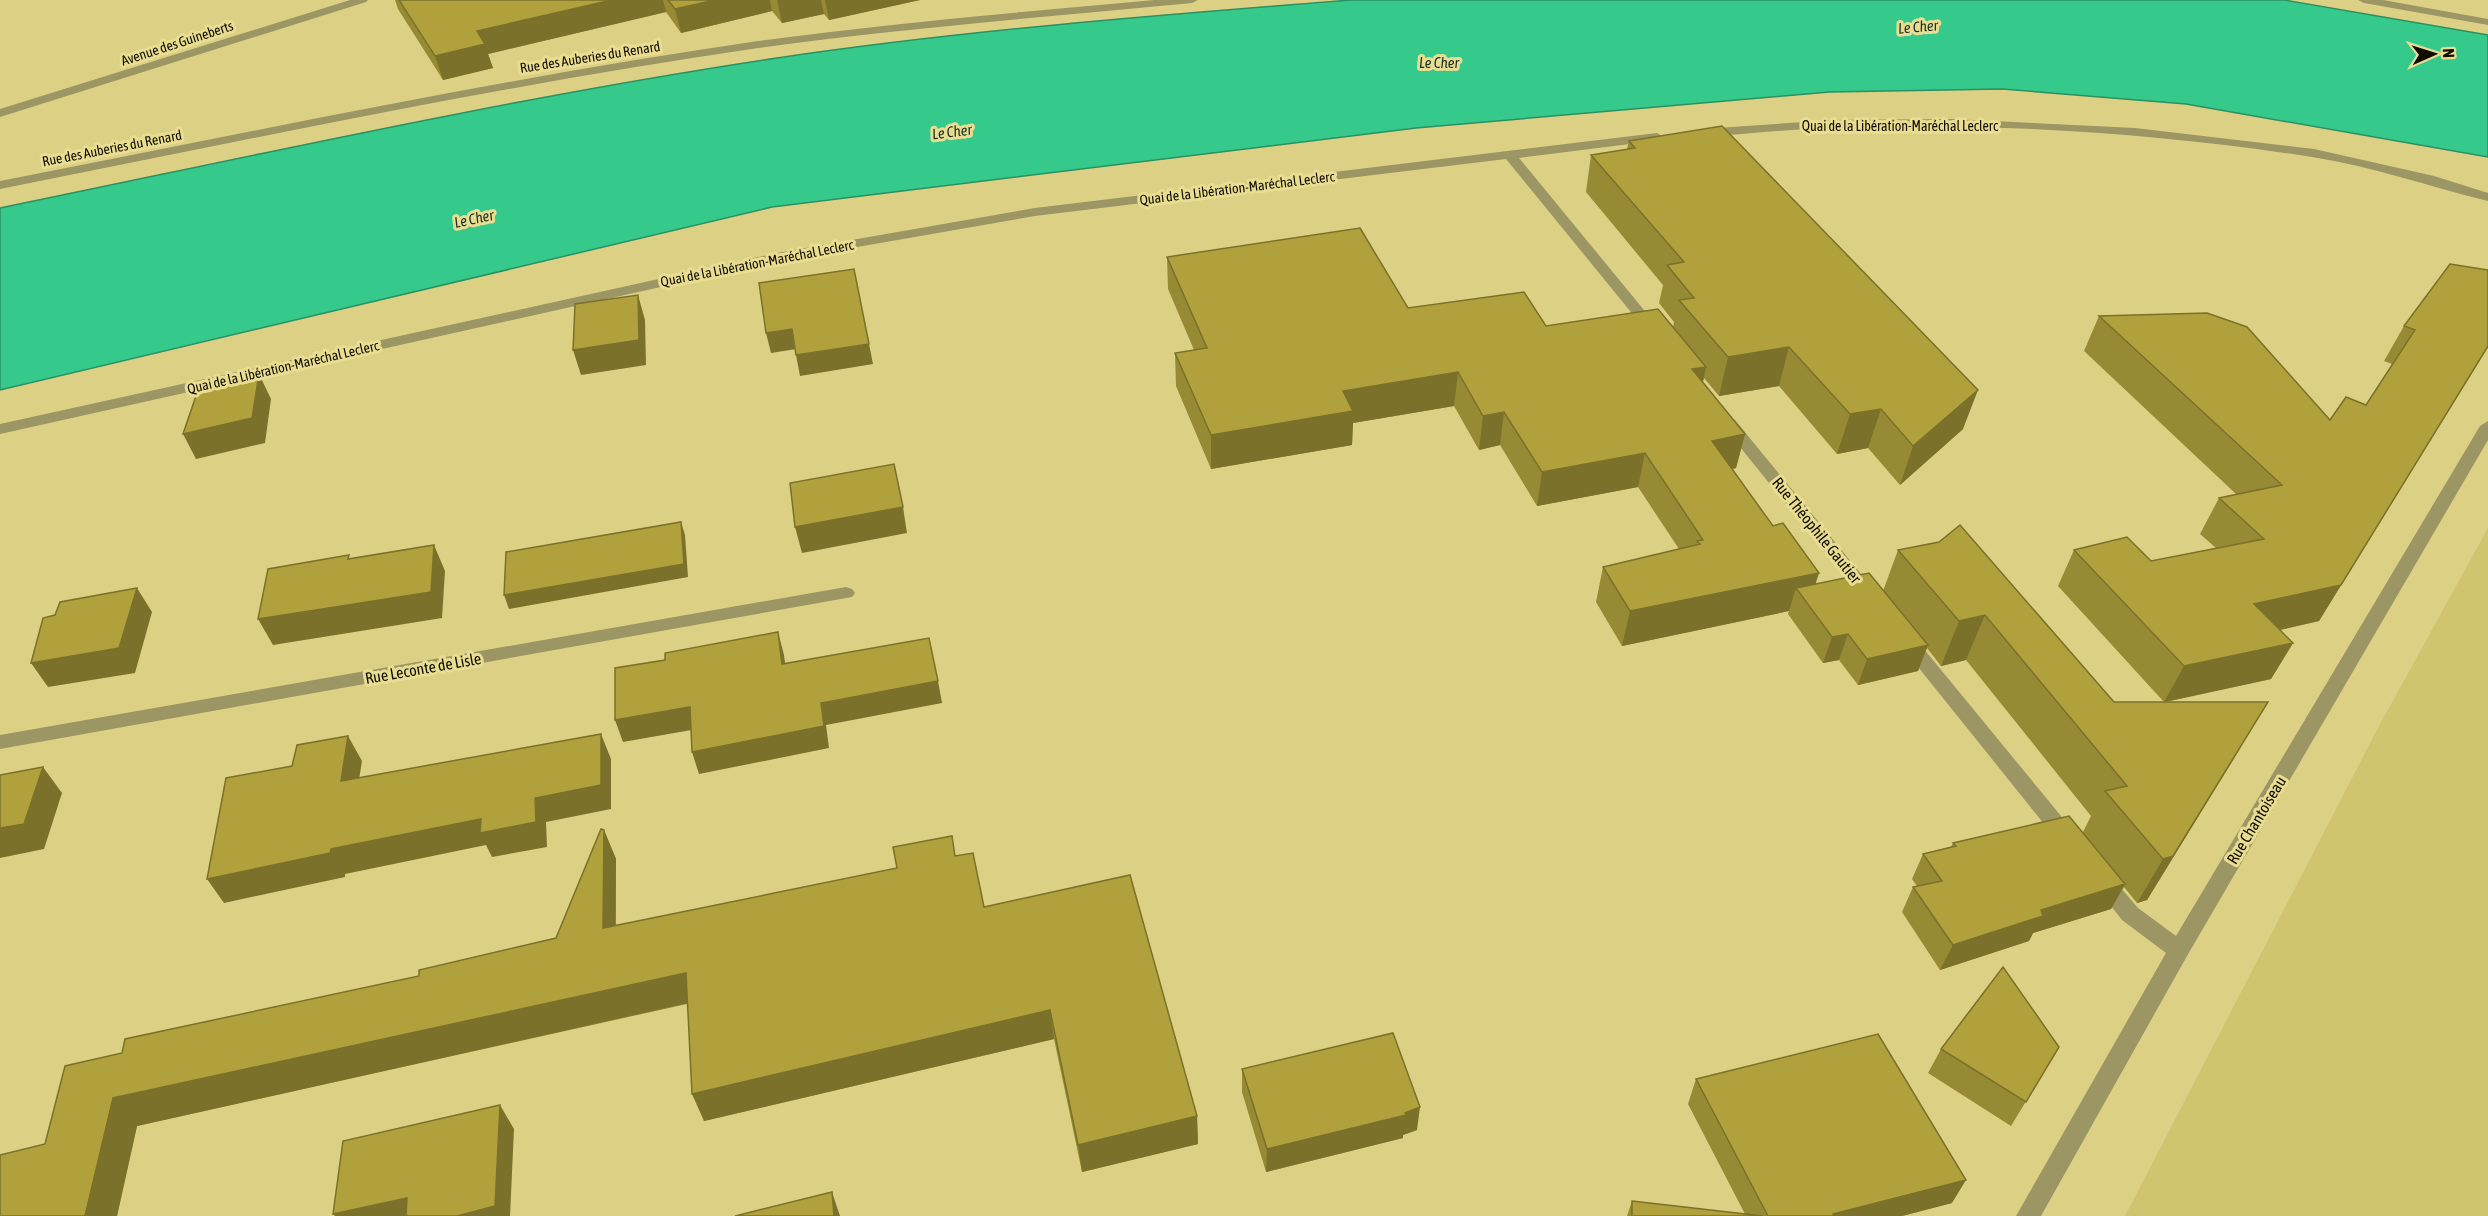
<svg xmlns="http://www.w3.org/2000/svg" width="2488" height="1216" font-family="'Asap Condensed',sans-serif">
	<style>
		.built { fill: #d1c46f }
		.water { fill: #36c98c; stroke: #2b9062; stroke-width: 1.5 }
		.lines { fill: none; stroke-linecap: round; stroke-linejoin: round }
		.minor { fill: #9c9564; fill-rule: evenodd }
		.tertiary { fill: #9c9564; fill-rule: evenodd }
		.wall { fill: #978a34 }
		.shaded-wall { fill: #7b712a }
		.building { fill: #b0a13c; stroke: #7b712a; stroke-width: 1.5 }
		.labels { text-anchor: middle; stroke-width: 6; stroke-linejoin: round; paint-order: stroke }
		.far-street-label { font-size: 14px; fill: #100c00; stroke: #e9dd91 }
		.far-water-label { font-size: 15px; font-style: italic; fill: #182f23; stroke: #e9dd91 }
		.street-label { font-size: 16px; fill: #100c00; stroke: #e9dd91 }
	</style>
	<rect width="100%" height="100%" fill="#dcd084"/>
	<path class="built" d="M2488,528v688h-363l254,-490z"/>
	<path class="water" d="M1351,0h933l204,35v122l-302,-53 -184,-15 -173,3 -413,36 -644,79 -772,183v-182c258,-53 516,-111 777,-150 190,-28 383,-43 574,-58z"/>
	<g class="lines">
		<path class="minor" d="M1155,0h43l-6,3c-145,14 -290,25 -434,45 -255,37 -506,91 -758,141v-8c252,-49 503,-103 758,-140 132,-18 265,-29 397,-41z
			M2358,0h25l105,19v6l-124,-22z
			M1951,119l184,9 179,21 120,27 54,17v8c-58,-14 -116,-35 -176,-44 -155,-24 -322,-35 -479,-29 -44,1 -87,6 -131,9l-6,-4 6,-4 131,-9z
			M1657,133l6,4 -1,3 -143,18 139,169 2,3 -7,4 -5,-1 -142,-174 -471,57 -258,45 -777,173v-10l777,-171 258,-45z
			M1729,418l6,2 140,171 3,4 -3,4 -6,2 -6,-2 -140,-173 -2,-3 2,-3z
			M2488,421v19l-301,516 -146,260h-25l150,-263 -44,-33 -26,-33 -3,-6 3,-6 7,-2 7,2 28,33 38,28 304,-510z
			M846,587l6,2 3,4 -3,4 -852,152v-14z
			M1908,635l6,2 161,196 3,6 -3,6 -7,2 -7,-2 -159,-198 -3,-5 3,-5z"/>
		<path class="tertiary" d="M350,0h18l-2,2 -366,115v-8z"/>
	</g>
	<path class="wall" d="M395,0h525l-91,20 -5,-6 -42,9 -10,-12 -91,22 -15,-21 -178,42 5,14 -50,12 -45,-71z
		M1629,141l334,288 -63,56 -32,-37 -31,6 -58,-68 -60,10 -15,-18 -1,4 42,52 -9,34 -4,1 83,115 68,7 15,-41 216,152h50l-106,-116 16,-36 77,11 65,-13 -16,-14 19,-36 17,-4 -152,-143 15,-35 231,104 36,-15 26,-41 -8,-3 20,-35 84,21 -169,274 -39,9 13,13 -22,36 -105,23h102l-121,198 -10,3 -13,-16 -13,22 -78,24 -4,8 -89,29 -38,-58 11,-25 4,-1 -5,-7 11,-25 28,-7 2,-4 130,-11 8,-16 -125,-156 -25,6 -14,-18 -9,23 -60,14 -19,-25 -16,3 -35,-49 1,-3 -167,35 -26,-44 7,-35 76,-18 -41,-62 -101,19 -37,-61 -21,5 -25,-44 -101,17 -1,22 -141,24 -35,-83 -1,-33 19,-3 -26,-61 -1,-32 241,51 138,18 127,1 1,-5 -15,-19 4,-18 -77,-93 5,-37 36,-6z
		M604,830l12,29v67l339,-70 29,51 213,209 1,28 -116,28 -28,-133 -350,82 -17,-117 -550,122 -20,90h-117l45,-72 77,-91 297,-77 137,-38z
		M2059,1047l-48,79 -83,-53 13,-24z
		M1242,1069l175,61 -14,5v3l-137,34 -24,-80z
		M1696,1079l256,124 -50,13h-275l5,-15 113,13 -57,-110z"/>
	<path class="shaded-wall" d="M612,0h51l3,12 -178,42 5,14 -50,12 -8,-24 42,-25z
		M715,0h55l2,11 -91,22 -6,-24z
		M777,0h44l3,14 -42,9z
		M825,0h95l-91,20z
		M638,295l7,25 1,45 -65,10 -8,-25z
		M792,329l4,20 -25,4 -5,-20z
		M869,344l4,20 -73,12 -4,-21z
		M2488,346l-169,275 -85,19 20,-36z
		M1789,347l-10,39 -60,10 9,-39z
		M1706,367l-7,33 -7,-31z
		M1458,372l-4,34 -101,17 -1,22 -141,24v-34l132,-44z
		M259,374l12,25 -6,44 -69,16 -13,-25z
		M1978,390l-15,39 -63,56 13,-39z
		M1881,409l-13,39 -31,6 13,-40z
		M1504,412l-4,33 -21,5 4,-34z
		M1745,434l-9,34 -32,7 8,-34z
		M1645,453l-7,34 -101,19 5,-34z
		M903,507l4,26 -105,20 -7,-26z
		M681,522l4,13 3,42 -179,32 -5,-14z
		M434,545l11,26 -3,47 -169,27 -15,-26z
		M1819,573l-10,32 -13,-17 -7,23 -167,35 8,-35z
		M137,588l15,24 -17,61 -87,14 -17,-24z
		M1985,615l-19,45 -25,6 18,-45z
		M778,632l6,23 4,31 -6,-22z
		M1848,634l-9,26 -16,3 9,-26z
		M2293,643l-22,36 -107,23 20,-36z
		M1928,645l-10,26 -60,14 9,-26z
		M938,681l4,22 -116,22 3,23 -130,26 -7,-22 129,-49z
		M690,707l7,22 -74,13 -8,-22z
		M601,734l10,25v50l-65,13 1,25 -55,10 -6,-12 -141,29v3l-121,26 -17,-24 328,-81z
		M348,736l14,25 -7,44 -14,-24z
		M2241,747l-94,153 -10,3 26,-44z
		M43,767l19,26 -18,56 -44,9v-30z
		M604,830l12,29 -1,98 -12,-29z
		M2125,884l-14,25 -78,24 -4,8 -89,29 13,-25 88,-35z
		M686,973l11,28 -560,125 -20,90h-32l28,-118z
		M1050,1010l4,29 -350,82 -12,-27z
		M500,1105l14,24 -4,87h-53z
		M1420,1107l-3,23 -14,5v3l-137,34 1,-23 138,-36z
		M1197,1116l1,28 -116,28 -4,-27z
		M1966,1180l-14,23 -50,13h-70l1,-2z
		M832,1192l8,24h-6z
		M407,1198l13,18h-85l-2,-2z"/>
	<path class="building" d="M399,0h213l-135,31 8,13 -50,12z
		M668,0h47l-40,9z
		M1722,126l256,264 -65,56 -32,-37 -31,5 -61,-67 -61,10 -49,-57 15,-2 -27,-33 17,-3 -93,-107 44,-7 -6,-7z
		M1360,228l48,80 116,-16 22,34 112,-17 48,58 -14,2 53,65 -33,7 61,85 10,-3 36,50 -189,38 -27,-44 97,-23 -3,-3 6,-1 -58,-87 -103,19 -38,-60 -21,4 -25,-44 -115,19 10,20 -142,24 -36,-82 32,-5 -40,-91z
		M2450,264l38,6v76l-147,239 -87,19 39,39 -109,23 -110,-116 53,-13 24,24 113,-22 -45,-41 63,-13 -183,-169 108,-3 40,14 83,93 16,-23 20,8 49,-75 -11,-4z
		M854,269l15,75 -73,11 -4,-26 -26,4 -7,-50z
		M638,295l1,45 -66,10 2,-46z
		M259,374l-7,44 -69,16 16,-47z
		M894,464l9,43 -108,20 -5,-44z
		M681,522l3,42 -180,31 2,-43z
		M1960,525l154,177h154l-95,154 -10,3 -58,-68 22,-5 -142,-171 -26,6 -61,-71 41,-8z
		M434,545l-3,47 -173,27 10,-50 81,-14 -1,4z
		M1869,573l59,72 -61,14 -19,-25 -16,3 -36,-49z
		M137,588l-18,60 -88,15 12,-45 12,-3 5,-13z
		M778,632l4,32 147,-26 9,43 -117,22 3,23 -132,26 -2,-45 -75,13v-52l50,-8v-7z
		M601,734v51l-66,13 1,24 -56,11 1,-14 -150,30 -1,4 -123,26 19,-101 66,-12 5,-21 51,-9 -7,45z
		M43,767l-19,57 -24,4v-53z
		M2069,816l56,68 -84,26 2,6 -90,29 -40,-58 29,-6 -19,-27 33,-8 -3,-3z
		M601,829l3,1 -1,98 294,-60 -4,-21 59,-11 3,20 18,-3 11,54 146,-32 67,241 -119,29 -28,-135 -358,84 -6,-121 -573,125 -28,118h-85v-61l45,-11 20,-78 57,-13 3,-14 294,-63v-6l137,-32z
		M2003,967l56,80 -33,55 -85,-53z
		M1393,1033l27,74 -15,6 1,2 -139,34 -25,-80z
		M1878,1034l88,146 -133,34 1,2h-66l-72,-137z
		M500,1105l-5,101 -38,10h-51l1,-18 -74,16 10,-73z
		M832,1192l2,24h-99z
		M1632,1201l131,15h-131z"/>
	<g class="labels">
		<g class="far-street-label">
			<text transform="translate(177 43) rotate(-18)" y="5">Avenue des Guineberts</text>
			<text transform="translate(590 57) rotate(-9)" y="5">Rue des Auberies du Renard</text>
			<text x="1900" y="131">Quai de la Libération-Maréchal Leclerc</text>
			<text transform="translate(112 148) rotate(-11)" y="5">Rue des Auberies du Renard</text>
			<text transform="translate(1237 188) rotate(-7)" y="5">Quai de la Libération-Maréchal Leclerc</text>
			<text transform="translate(757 263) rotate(-11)" y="5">Quai de la Libération-Maréchal Leclerc</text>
			<text transform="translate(283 367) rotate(-13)" y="5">Quai de la Libération-Maréchal Leclerc</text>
		</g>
		<g class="far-water-label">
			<text transform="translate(1918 27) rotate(-5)" y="5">Le Cher</text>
			<text x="1439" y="68">Le Cher</text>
			<text transform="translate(952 132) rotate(-7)" y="5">Le Cher</text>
			<text transform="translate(474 219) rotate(-12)" y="5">Le Cher</text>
		</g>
		<g class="street-label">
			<text transform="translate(1817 530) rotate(51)" y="6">Rue Théophile Gautier</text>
			<text transform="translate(423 668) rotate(-10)" y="6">Rue Leconte de Lisle</text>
			<text transform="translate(2256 820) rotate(-59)" y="6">Rue Chantoiseau</text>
		</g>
	</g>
	<g transform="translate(2434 54) rotate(87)" stroke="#e9dd91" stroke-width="4.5" paint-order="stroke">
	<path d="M0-4.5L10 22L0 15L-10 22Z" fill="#100c00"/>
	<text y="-9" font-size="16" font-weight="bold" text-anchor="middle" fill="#100c00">N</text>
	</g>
</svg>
